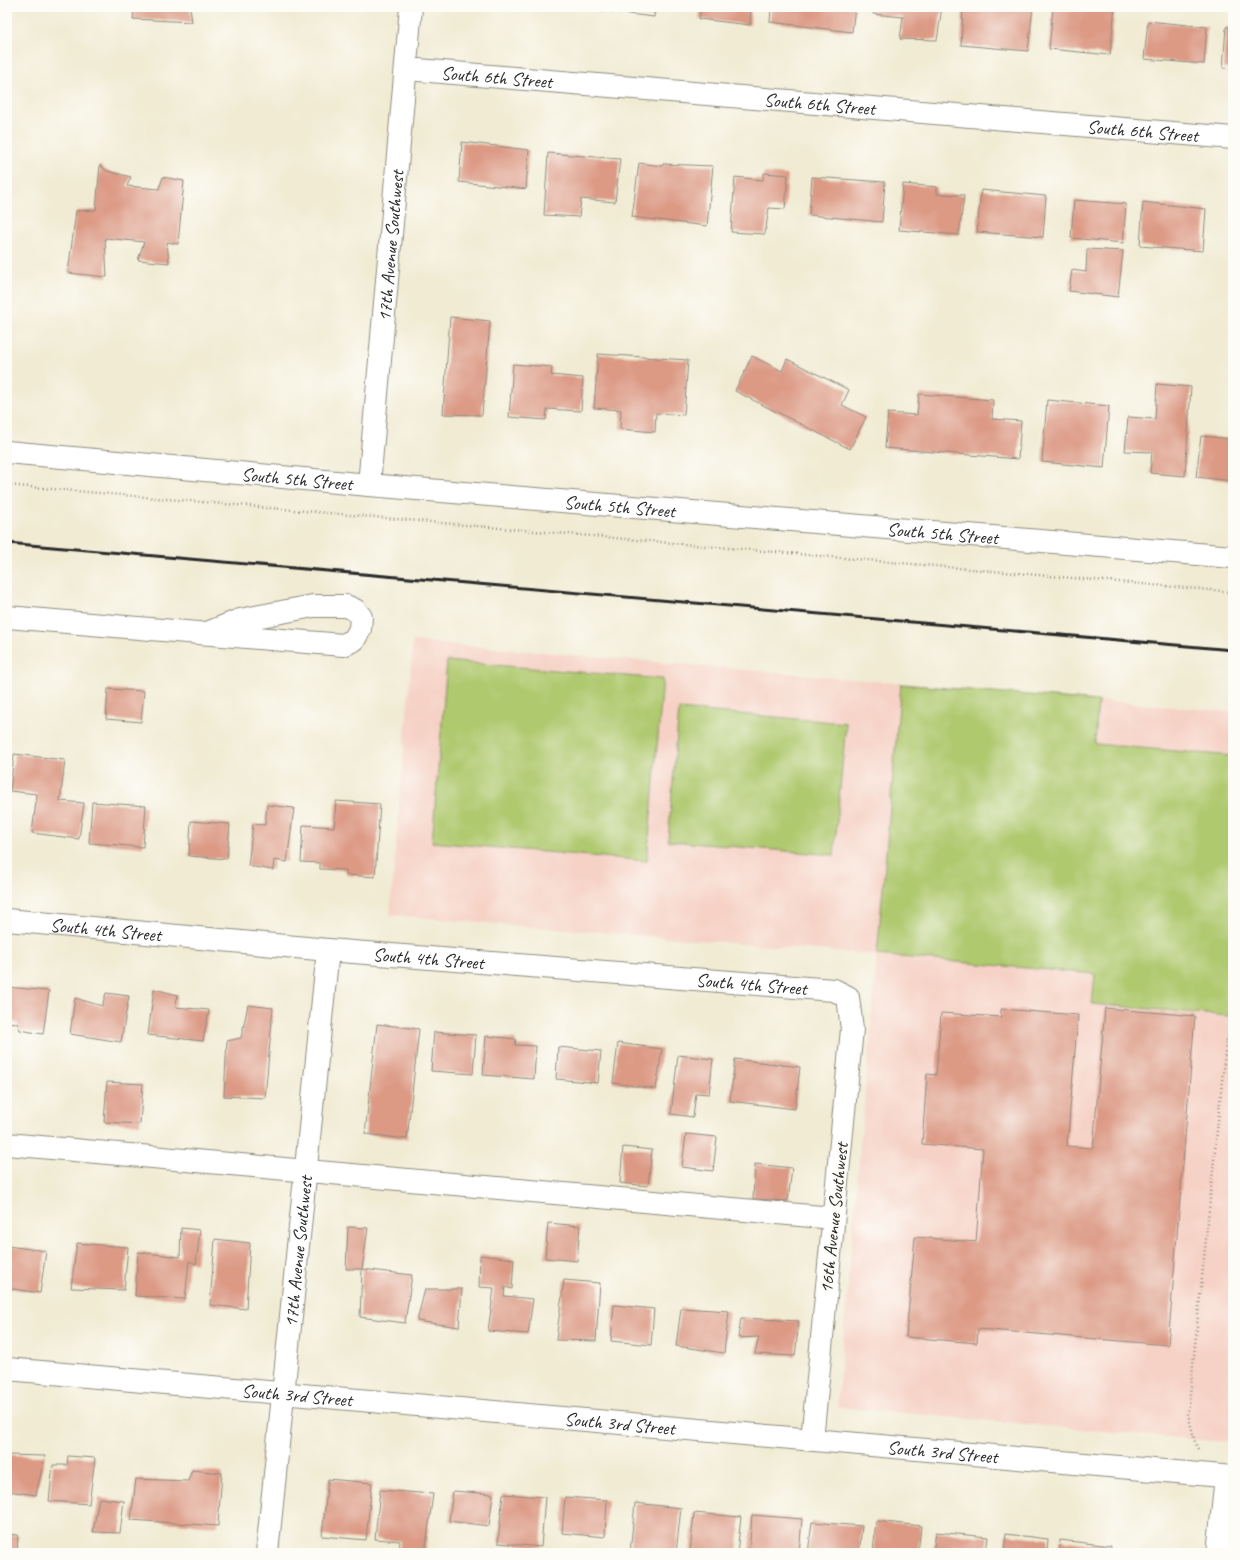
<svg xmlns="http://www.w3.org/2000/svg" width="1240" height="1560" font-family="Caveat,sans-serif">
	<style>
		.built { fill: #f6d1c5 }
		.green { fill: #afc96e; stroke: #6d7a4c }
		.building { fill: #dc9984 }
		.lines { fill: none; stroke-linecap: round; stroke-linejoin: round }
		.minor-casing { stroke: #8e8b7f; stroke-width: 24 }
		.major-casing { stroke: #8e8b7f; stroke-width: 24 }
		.path { stroke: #8e8b7f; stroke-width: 2.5; stroke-dasharray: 1 3; stroke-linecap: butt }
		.minor { stroke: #fff; stroke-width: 22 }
		.major { stroke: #fff; stroke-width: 22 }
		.rail { stroke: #2b2b2b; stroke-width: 3 }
		.labels { text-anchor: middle; stroke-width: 4; stroke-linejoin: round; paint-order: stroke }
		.street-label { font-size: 19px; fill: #2b2b2b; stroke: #fdfcf7 }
	</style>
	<rect width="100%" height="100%" fill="#fdfcf7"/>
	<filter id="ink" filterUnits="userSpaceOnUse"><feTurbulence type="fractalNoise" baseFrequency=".025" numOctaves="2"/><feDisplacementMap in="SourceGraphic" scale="8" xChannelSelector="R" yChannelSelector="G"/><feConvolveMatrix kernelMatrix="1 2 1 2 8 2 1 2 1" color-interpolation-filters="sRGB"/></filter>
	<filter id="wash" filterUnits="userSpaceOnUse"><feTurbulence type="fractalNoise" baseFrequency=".012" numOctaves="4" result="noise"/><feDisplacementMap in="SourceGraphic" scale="16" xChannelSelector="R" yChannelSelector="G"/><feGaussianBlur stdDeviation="0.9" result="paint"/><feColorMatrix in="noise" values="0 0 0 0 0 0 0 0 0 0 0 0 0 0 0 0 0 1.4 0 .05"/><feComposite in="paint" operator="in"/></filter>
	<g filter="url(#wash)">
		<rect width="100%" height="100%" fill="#f1ebd3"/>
		<path class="built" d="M413,641l820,71v731l-396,-36 40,-452 -487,-40z"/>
		<path class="green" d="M447,661l216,18 -16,182 -215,-19z
			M901,684l197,17 -3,43 138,12v216l-4,44 -137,-12 3,-30 -218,-19z
			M679,709l167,14 -12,132 -166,-14z"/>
		<g id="blocks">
			<path class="building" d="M134,7h56l2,15 -59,-3z
				M570,7h85l-1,10z
				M701,7h50l-1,18 -51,-6z
				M771,7h84l-3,25 -82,-10z
				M873,7h69l-5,33 -37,-1 3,-22 -30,-3z
				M963,7l37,3 1,-3h32l-5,44 -67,-6z
				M1053,7h62l-5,48 -61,-6z
				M1148,21l59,6 -3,37 -60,-5z
				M1226,27h7v42l-10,-1z
				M462,142l67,8 -3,39 -67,-7z
				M548,153l72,6 -5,43 -34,-3 -2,18 -35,-2z
				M639,163l23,3 1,-2 50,2 -6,60 -75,-9z
				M100,165l7,6 24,6 -4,9 32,3 4,-12 21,4 -6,63 -11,-2 2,21 -31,-3 6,-18 -39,-4 2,39 -39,-4 8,-62 20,-1z
				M764,173l24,2 -3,34 -16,-1 -4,26 -34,-2 4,-55 28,3z
				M812,177l73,5 -3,40 -73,-7z
				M903,184l34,3v7l27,1 -5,40 -60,-5z
				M981,190l65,6 -3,41 -66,-5z
				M1074,200l52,4 -3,39 -52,-5z
				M1143,202l63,7 -3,42 -63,-5z
				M1087,249l36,2 -5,46 -49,-6 3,-21 14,2z
				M450,317l40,4 -8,94 -39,-1z
				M598,354l90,6 -4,55 -28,-2 -1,19 -35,-3 1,-19 -27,-2z
				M752,356l30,15 5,-12 62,31 -7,15 24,12 -16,32 -115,-58z
				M513,364l39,3 -1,8 32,3 -2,33 -34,-2 -1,11 -37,-3z
				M1157,384l34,3 -6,89 -35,-3 2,-21 -27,-1 3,-34 27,2z
				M919,394l74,6 -1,19 29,2 -3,38 -133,-11 3,-35 29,2z
				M1047,400l62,6 -5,62 -62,-6z
				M1201,436l32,3v42l-37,-4z
				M108,689l36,2 -3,31 -35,-3z
				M14,754l51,6 -5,41 24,2 -5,36 -47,-6 5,-39 -27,-3z
				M336,801l44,3 -5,73 -29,-2v-5l-26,-1v-6l-19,-1 2,-37 31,2z
				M92,802l54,4 -3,41 -54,-4z
				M267,805l27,3 -7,54 -13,-2 -1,10 -25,-4 5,-42 12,1z
				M191,821l39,3 -3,35 -38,-3z
				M7,987l42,4 -6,43 -23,-4 -3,-7 -10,-1z
				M154,989l24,6 -3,12 34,3 -6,31 -55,-6z
				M106,993l23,3 -8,46 -51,-8 5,-36 27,8z
				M248,1005l25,3 -8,90 -41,-2 3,-55 14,-3z
				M1105,1008l90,8 -27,329 -190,-16 -1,14 -71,-6 9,-100 61,5 7,-93 -61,-5 5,-70 9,1 5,-62 60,4v-8l77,6 -11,131 26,2z
				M377,1024l42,5 -12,110 -42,-5z
				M434,1032l42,3 -3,39 -42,-3z
				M486,1036l30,3 -1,6 21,1 -2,33 -51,-4z
				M618,1043l44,6 -6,40 -43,-6z
				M558,1047l43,4 -3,32 -42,-4z
				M678,1055l35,4 -4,35 -13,-1 -3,24 -22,-3z
				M735,1059l65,8 -5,42 -65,-8z
				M107,1082l36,2 -3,40 -36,-2z
				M686,1134l31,3 -4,34 -31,-4z
				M623,1147l29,3 -4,36 -28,-3z
				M755,1164l37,4 -4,33 -35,-2z
				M548,1223l32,3 -3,35 -32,-3z
				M348,1227l20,1 -6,41h-16z
				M181,1228l19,2 -4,34 -7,-3 -4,38 -50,-3 3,-44 42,5z
				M215,1239l35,4 -4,66 -36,-4z
				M77,1243l51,4 -4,43 -53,-2z
				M7,1246l39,5 -6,42 -33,-5z
				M480,1255l34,4 -2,30 -7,-2 -1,9 29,3 -5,35 -40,-3 6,-43 -15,-1z
				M362,1269l50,6 -7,48 -45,-6z
				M564,1280l36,3 -4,58 -40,-1z
				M425,1289h37l-3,38 -42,-6z
				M614,1305l40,4 -3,36 -40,-4z
				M681,1308l48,3 -5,42 -48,-7z
				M741,1318l58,3 -4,35 -40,-2 4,-17 -21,1z
				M7,1455l38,1 -9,39 -29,-4z
				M68,1456l27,2 -6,46 -40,-3 4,-36h14z
				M192,1470l30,3 -4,53 -87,-6 5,-41 52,2z
				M328,1479l44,4 -6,57 -44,-4z
				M380,1490l53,4 -8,59h-26l1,-12 -25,-2z
				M453,1491l40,3 -4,32 -40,-5z
				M503,1494l42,3 -4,50 -43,-4z
				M565,1497l42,3 -2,37 -43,-4z
				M99,1498l25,3 -4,32 -27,-1z
				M635,1503l46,5 -5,45 -27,-3v3h-19z
				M694,1513l47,4 -4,36h-47z
				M752,1515l50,4 -3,34h-50z
				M876,1521l45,5 -3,27h-45z
				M812,1522l50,4 -3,27h-51z
				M936,1532l52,5 -2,16h-53z
				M7,1534l11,1 -1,18h-10z
				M1006,1534l42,5 -1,14h-43z
				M1060,1540l51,6 -1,7h-51z"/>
		</g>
	</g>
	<g filter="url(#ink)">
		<use href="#blocks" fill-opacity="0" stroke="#8e8b7f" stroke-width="1"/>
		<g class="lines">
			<g class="minor-casing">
				<g id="minor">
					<path id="s1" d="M406,69l827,69"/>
					<path id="s2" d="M369,485l42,-478"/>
					<path d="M7,617l336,28 11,-5 6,-11 1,-12 -6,-7 -9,-4h-33l-73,14 -33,13"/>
					<path id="s3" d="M7,920l321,30 492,39 14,1 14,7 4,32 -40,411"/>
					<path d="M7,1144l826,74"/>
					<path id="s4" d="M7,1369l1226,108"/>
					<path id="s5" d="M267,1553l61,-603"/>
					<path d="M1218,1553l8,-76"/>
				</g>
			</g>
			<g class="major-casing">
				<g id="major">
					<path id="s6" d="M7,452l362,33 864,72"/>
				</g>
			</g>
			<path class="path" d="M7,485l1226,107
				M1198,1449l-3,-7 -7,-28 38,-371 7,-23"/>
			<use href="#minor" class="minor"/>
			<use href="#major" class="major"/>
			<path class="rail" d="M7,543l1226,107"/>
		</g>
	</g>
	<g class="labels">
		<g class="street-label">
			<text dy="7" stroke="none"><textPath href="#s1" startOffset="91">South 6th Street</textPath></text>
			<text dy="7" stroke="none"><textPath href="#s1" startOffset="415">South 6th Street</textPath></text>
			<text dy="7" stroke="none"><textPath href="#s1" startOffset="739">South 6th Street</textPath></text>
			<text dy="7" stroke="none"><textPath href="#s2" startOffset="240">17th Avenue Southwest</textPath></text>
			<text dy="7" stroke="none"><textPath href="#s6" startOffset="291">South 5th Street</textPath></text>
			<text dy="7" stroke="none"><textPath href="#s6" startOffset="615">South 5th Street</textPath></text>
			<text dy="7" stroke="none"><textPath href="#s6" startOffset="939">South 5th Street</textPath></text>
			<text dy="7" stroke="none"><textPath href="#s3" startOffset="99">South 4th Street</textPath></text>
			<text dy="7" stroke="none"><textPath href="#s3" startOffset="423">South 4th Street</textPath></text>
			<text dy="7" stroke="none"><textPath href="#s3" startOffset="747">South 4th Street</textPath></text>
			<text transform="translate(833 1218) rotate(-84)" y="7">16th Avenue Southwest</text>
			<text dy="7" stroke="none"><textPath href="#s5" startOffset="303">17th Avenue Southwest</textPath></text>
			<text dy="7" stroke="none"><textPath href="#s4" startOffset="291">South 3rd Street</textPath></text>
			<text dy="7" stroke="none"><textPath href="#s4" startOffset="615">South 3rd Street</textPath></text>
			<text dy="7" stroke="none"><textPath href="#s4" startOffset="939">South 3rd Street</textPath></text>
		</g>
	</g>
	<rect width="1240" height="1560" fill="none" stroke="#fdfcf7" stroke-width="24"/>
</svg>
